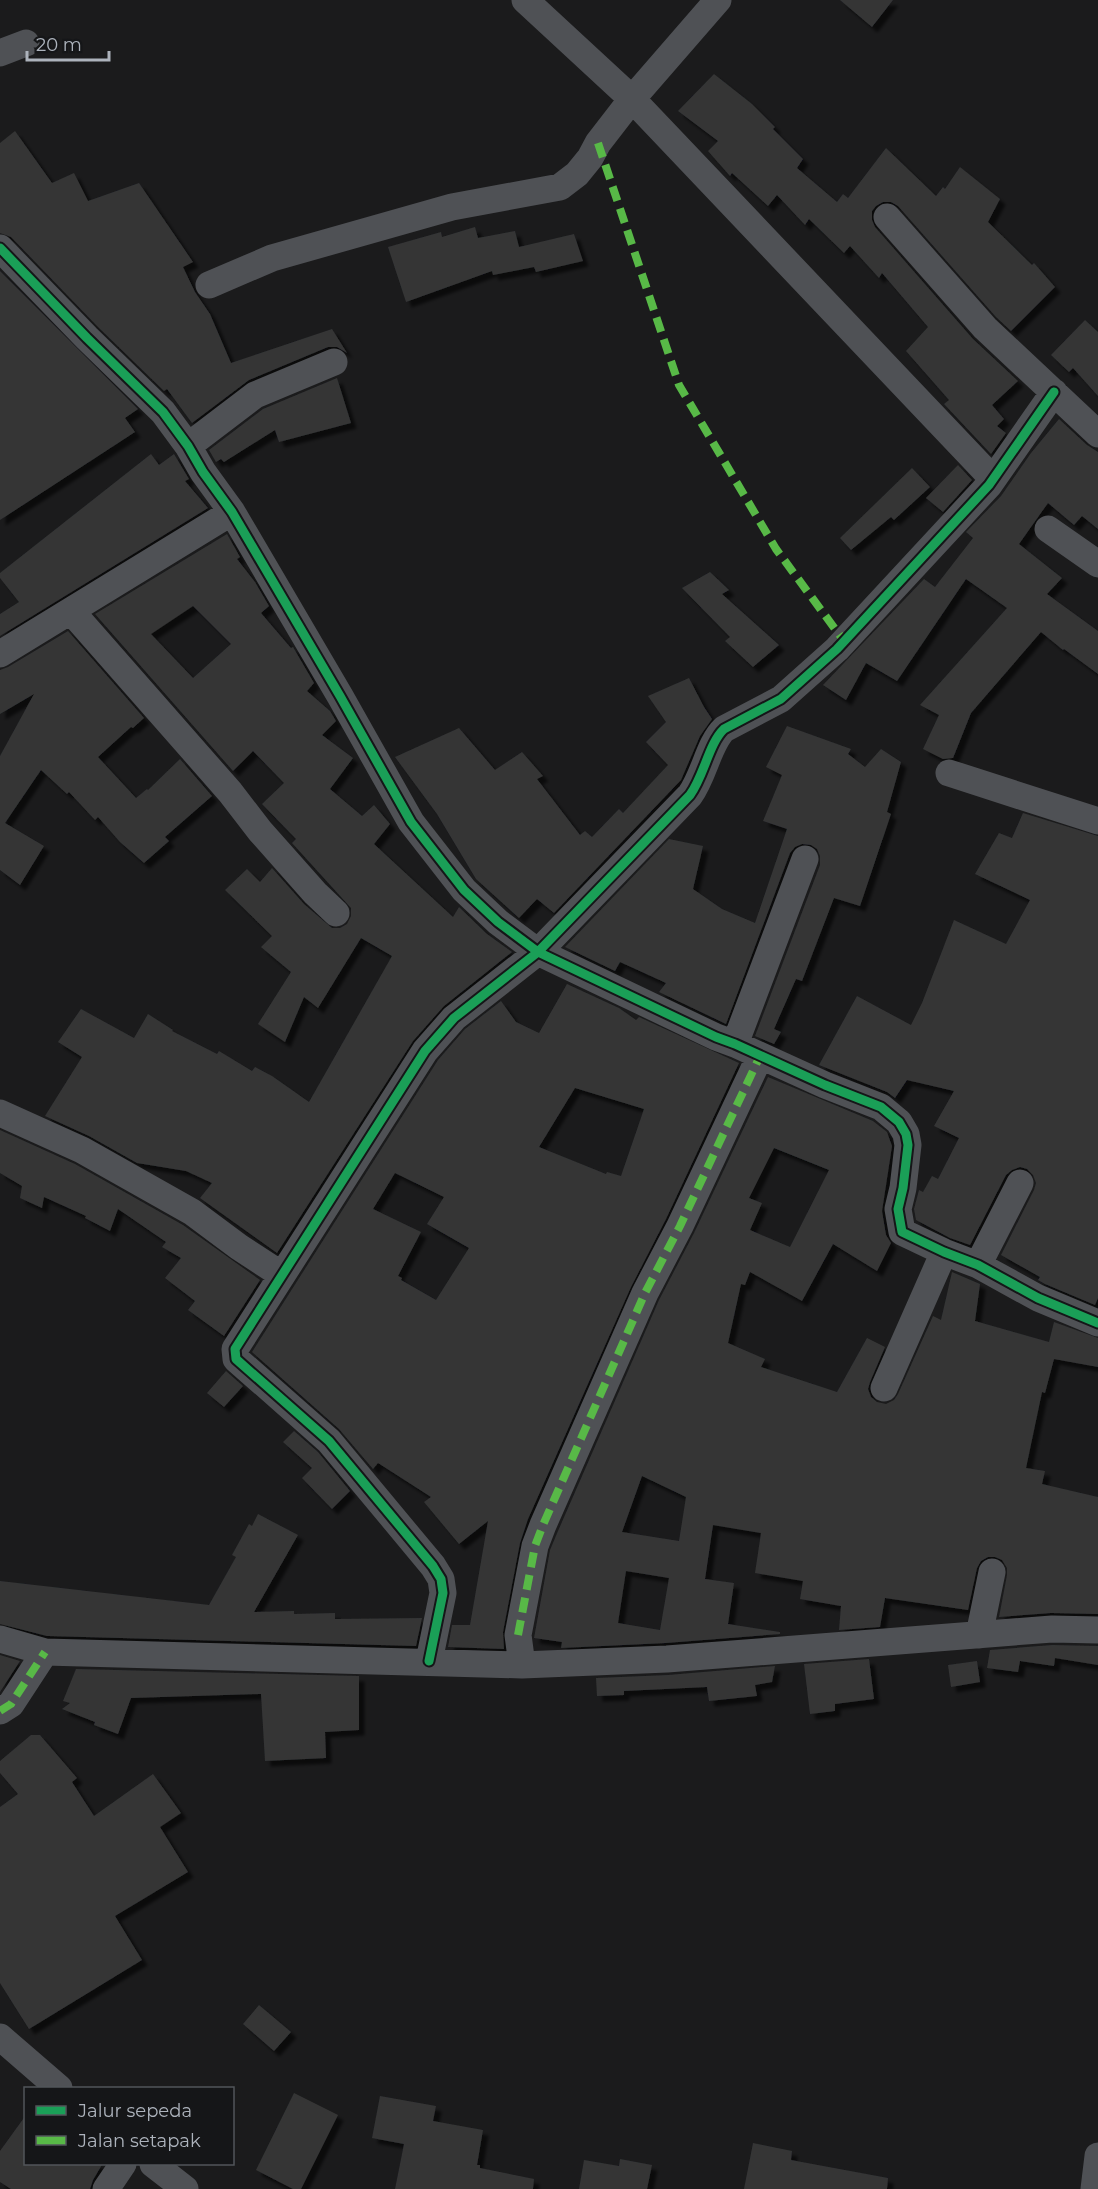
<svg xmlns="http://www.w3.org/2000/svg" width="1098" height="2189" font-family="Montserrat,sans-serif">
	<style>
		.building { fill: #343536; fill-rule: evenodd; filter: url(#shadow) }
		.lines { fill: none; stroke-linecap: round; stroke-linejoin: round }
		.minor { stroke: #4f5155; stroke-width: 27 }
		.quiet { stroke: #58b947; stroke-width: 8; stroke-dasharray: 15 8; stroke-linecap: butt }
		.cycleway-casing { stroke: #151618; stroke-width: 13 }
		.cycleway { stroke: #1a9f57; stroke-width: 9 }
	</style>
	<defs>
		<filter id="shadow"><feDropShadow dx="5.5" dy="5.5" stdDeviation="1.5" flood-color="#0009"/></filter>
	</defs>
	<rect width="100%" height="100%" fill="#1b1b1c"/>
	<path class="building" d="M840,0h53l-21,27z
		M714,74l38,30 23,23 -2,2 30,30 -6,9 40,34 6,-8 5,4 38,-50 50,48 7,-9 2,2 15,-22 40,32 -12,23 44,43 2,-2 21,24 -44,44 -15,-14 -98,-111 -7,-4h-8l-7,4 -4,5v9l3,7 98,112 45,42 -26,24 12,14 -7,7 9,7 -15,21 -47,-50 5,-4 -43,-49 22,-24 -46,-54 -3,5 -29,-32 -6,7 -35,-34 -4,6 -28,-30 -9,11 -36,-33 -2,3 -22,-25 10,-10 -40,-30z
		M15,131l37,52 22,-10 14,28 51,-18 54,79 -10,5 12,25 15,22 21,49 101,-34 15,24 -10,-6h-9l-79,33 -57,43 -25,-34 -3,2 -66,-64 -87,-90 -11,-4v-90z
		M475,227l3,11 37,-7 4,16 55,-13 9,27 -47,11 -2,-5 -41,8 -1,-4 -86,31 -18,-55 53,-15 1,5z
		M0,271l138,138 -13,9 10,14 -135,88z
		M1085,320l13,12v64l-25,-28 -4,4 -18,-17z
		M337,378l14,45 -72,19 -4,-12 -51,32 -3,-3 -5,3 -7,-12 54,-41z
		M1059,419l28,26 11,7v77l-16,-13 -8,9 -26,-22 -29,41 43,34 -15,16 51,37v43l-34,-25 -1,1 -22,-18 -70,81 -18,45 -10,1 -20,-10 16,-34 -19,-10 87,-97 -41,-29 -69,102 -31,-18 -20,37 -23,-15 101,-106 11,8 38,-49 -7,-6 35,-36 30,-43z
		M151,454l8,11 15,-11 15,25 -4,2 23,27 -208,128v-22l19,-12 -19,-24v-5z
		M958,465l14,15 -29,32 -17,-14z
		M912,468l18,19 -36,33 -3,-3 -40,33 -11,-12z
		M227,534l13,23 -3,2 18,23 14,24 -8,7 30,35 2,-1 21,36 -7,8 23,20 6,10 -14,14 31,23 -23,31 32,27 12,-11 16,19 -16,20 79,73 6,-10 28,27 25,18 -68,54 -31,35 -136,212 -77,-55 12,-15 -26,-12 -49,-8 -48,-27 -44,-20 37,-59 -24,-15 23,-33 53,29 14,-24 25,16 -1,1 45,23 2,-3 33,20 3,-4 17,9 37,26 83,-146 -31,-18 -43,70 -14,-11 -19,45 -27,-18 33,-52 -30,-25 11,-11 -47,-46 22,-21 13,13 12,-14 32,36 28,24h8l7,-4 4,-8v-8l-59,-65 4,-4 -34,-35 22,-21 -31,-32 -20,20 -138,-157zM193,606l38,38 -38,34 -42,-44z
		M710,572l19,18 -7,4 57,51 -26,22 -28,-26 5,-4 -48,-49z
		M68,631l76,87 -11,10 -2,-1 -33,30 38,41 11,-9 1,1 32,-31 32,37 -47,41 4,4 -25,22 -24,-21 -22,-25 -3,3 -26,-28 -2,2 -26,-24 -36,53 39,23 -24,39 -20,-15v-114l34,-62 -34,20v-44l8,-3z
		M689,678l15,29 8,12 -12,17 -19,44 -127,133 -17,-14 -18,19 -43,-39 -39,-65 -42,-57 64,-29 36,42 27,-18 21,24 -6,3 43,56 5,-4 7,6 27,-28 4,4 45,-48 -22,-23 20,-20 -18,-26z
		M787,726l64,23 -3,5 17,13 16,-18 20,13 -14,50 4,2 -31,92 -26,-8 -32,83 -6,-2 -22,50 7,3 -7,12 -19,-8 65,-171v-9l-3,-7 -6,-4 -9,-1 -7,3 -5,6 -64,171 -67,-32 7,-9 -46,-21 -5,9 -50,-24 104,-108 34,7 -10,43 29,20 33,14 32,-94 -24,-8 19,-46 -16,-8z
		M1023,813l75,23v462l-3,7 -50,-21 -7,-4 2,-3 -39,-22 33,-65 2,-7 -3,-8 -6,-6 -7,-2 -8,3 -6,5 -36,70 -20,-7 -34,-18 -2,-11 5,-19 4,2 9,-16 6,3 21,-41 -25,-12 20,-35 -47,-11 -12,18 -8,-6 -68,-27 38,-69 54,29 11,-22 32,-83 52,24 24,-44 -55,-26 24,-41 13,5z
		M567,984l52,24 17,12 3,-3 100,46 -73,156 -35,68 -103,232 -8,24 -17,89 1,17 -56,-2 4,-22h18l18,-104 -29,23 -35,-42 7,-5 -53,-34 -5,6 -34,-40 -87,-77 186,-292 27,-31 36,-28 15,21 23,11zM575,1088l69,21 -23,67 -14,-4 -1,2 -67,-27zM395,1173l49,24 -17,27 42,24 -33,52 -35,-20 1,-2 -4,-2 23,-44 -48,-23z
		M768,1077l105,44 14,11 5,14 -10,65 4,24 5,8 -14,28 -44,-27 -31,57 -52,-29 -5,13 -4,-1 -13,59 37,16 -4,8 76,25 30,-54 18,9 -15,35 -2,7 3,8 6,5 9,2 8,-4 4,-6 35,-78 8,4 11,-48 28,12 -5,37 74,21 5,-20 44,16v29l-44,-8 -9,34 -3,-1 -16,76 19,3 -3,13 56,13v117l-47,-1 -52,4 8,-42v-7l-5,-8 -7,-3h-7l-7,4 -4,7 -9,42 -83,-12 -5,29 -41,3 2,-24 -41,-7 3,-18 -48,-8 6,-40 -48,-8 -8,54 29,4 -6,41 52,8v2l-114,9 -105,5 1,-6 -28,-4 16,-88 8,-19 101,-231 35,-67zM774,1148l55,22 -39,77 -40,-17 12,-27 -13,-5zM642,1476l44,21 -7,44 -57,-9zM626,1571l43,7 -9,52 -42,-7z
		M0,1130l75,34 108,61 77,55 -36,56 -36,-26 7,-9 -30,-23 16,-20 -19,-11 4,-5 -48,-33 -8,22 -25,-13 1,-2 -42,-19 -2,11 -22,-10 2,-12 -22,-13z
		M226,1371l17,15 -19,21 -17,-14z
		M294,1431l24,21 32,39 -18,18 -30,-31 10,-10 -29,-26z
		M258,1514l40,21 -44,77 40,-1v3l41,-1v6l87,-1 -6,28 -369,-10 -47,-12v-43l209,24 27,-48 -4,-2 17,-31 3,2z
		M1052,1645l46,1v19l-43,-7 -1,8 -34,-5 -2,11 -31,-4 3,-18z
		M0,1655l20,6 -20,31z
		M869,1659l5,40 -39,5v7l-25,3 -6,-50z
		M977,1661l3,21 -29,5 -3,-22z
		M775,1666l-3,16 -17,3 2,11 -48,5 -2,-14 -83,4v4l-27,1 -1,-18 72,-3z
		M76,1669l283,7v54l-34,2 1,26 -61,3 -4,-67 -130,4 -13,36 -24,-9 1,-3 -33,-13 8,-6 -7,-2z
		M31,1735h9l37,43 -5,4 22,34 59,-42 28,39 -21,14 28,45 -73,44 27,44 -113,69 -29,-46v-176l18,-13 -18,-21v-12z
		M259,2005l32,27 -17,19 -31,-27z
		M294,2093l44,22 -37,74h-8l-37,-19z
		M380,2096l56,10 -3,15 50,9 -6,35h3v3l54,11 -1,10h-138l9,-45 -32,-6z
		M26,2115v48h77l-10,17 -3,9h-79l-11,-7v-31z
		M753,2143l39,8 -1,9 97,18 -1,11h-143z
		M620,2159l32,6 -5,24h-68l5,-29 35,6z"/>
	<g class="lines">
		<path class="minor" d="M525,0l107,99 361,380
			M0,53l26,-10
			M887,217l98,111 113,106
			M0,248l87,90 76,74 25,34 15,26 29,40 108,184 71,126 53,68 34,32 40,30 178,85 19,7 90,41 56,22 18,15 7,12 2,11 -5,43 -5,21 4,23 42,20 34,13 60,33 60,25
			M209,285l63,-27 180,-51 108,-20 17,-13 13,-16 8,-15 34,-44 86,-99
			M188,446l67,-51 79,-33
			M1048,529l50,35
			M71,611l159,181 30,39 55,62 21,20
			M0,654l232,-142
			M949,773l149,48
			M735,1044l70,-185
			M0,1113l82,37 110,62 47,35 43,28
			M978,1265l42,-82
			M884,1388l60,-136
			M979,1635l13,-63
			M0,1639l45,13 477,13 145,-6 385,-30 46,1
			M429,1661l14,-68 -2,-14 -8,-13 -104,-125 -93,-82 -1,-10 190,-298 29,-33 84,-66 152,-157c14,-19 19,-52 34,-66l57,-30 56,-50 152,-164 65,-93
			M522,1665l-4,-30 17,-89 8,-21 102,-232 35,-67 80,-170
			M0,1711l11,-7 34,-52
			M0,2037l59,51
			M153,2164l32,25
			M106,2189l17,-25
			M1094,2189l4,-33"/>
		<path class="quiet" d="M598,143l81,242 97,164 68,92
			M518,1635l17,-89 8,-21 102,-232 35,-67 80,-170
			M0,1711l11,-7 34,-52"/>
		<g class="cycleway-casing">
			<path id="cycleway" d="M0,248l87,90 76,74 25,34 15,26 29,40 108,184 71,126 53,68 34,32 40,30 178,85 19,7 90,41 56,22 18,15 7,12 2,11 -5,43 -5,21 4,23 42,20 34,13 60,33 60,25
				M429,1661l14,-68 -2,-14 -8,-13 -104,-125 -93,-82 -1,-10 190,-298 29,-33 84,-66 152,-157c14,-19 19,-52 34,-66l57,-30 56,-50 152,-164 65,-93"/>
		</g>
		<use href="#cycleway" class="cycleway"/>
	</g>
	<rect x="24" y="2087" width="210" height="78" fill="#151618" stroke="#52555a" stroke-width="1.5"/>
	<rect x="36" y="2106" width="30" height="9" fill="#1a9f57" stroke="#52555a" stroke-width="1.5"/>
	<text x="78" y="2117" font-size="18" fill="#adb3bc">Jalur sepeda</text>
	<rect x="36" y="2136" width="30" height="9" fill="#58b947" stroke="#52555a" stroke-width="1.5"/>
	<text x="78" y="2147" font-size="18" fill="#adb3bc">Jalan setapak</text>
	<path d="M27 51v9h82v-9" fill="none" stroke="#adb3bc" stroke-width="3"/>
	<text x="36" y="51" font-size="18" fill="#adb3bc" stroke="#151618" stroke-width="4.5" paint-order="stroke">20 m</text>
</svg>
